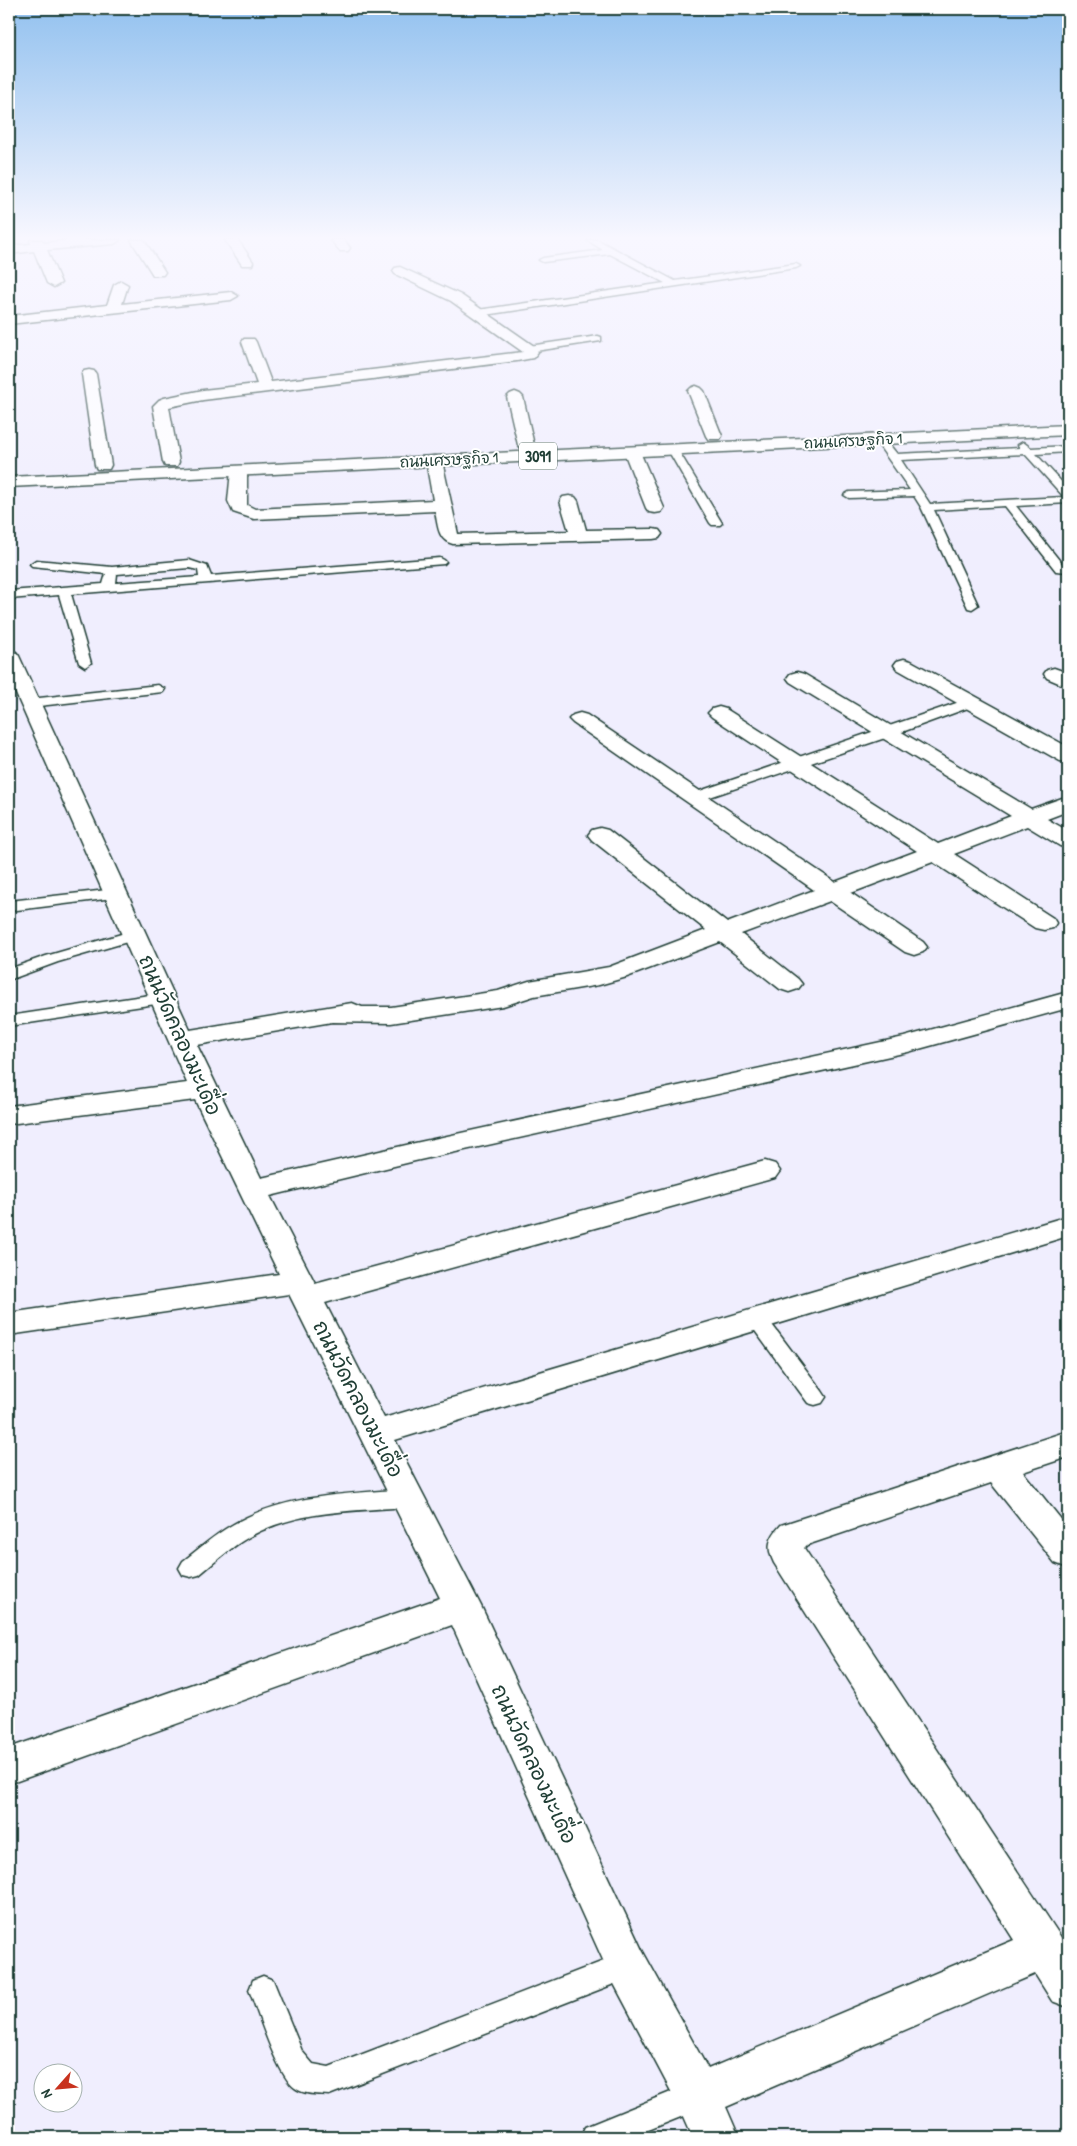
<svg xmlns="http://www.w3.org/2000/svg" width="1077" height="2146" font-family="'Patrick Hand','Playpen Sans Thai',sans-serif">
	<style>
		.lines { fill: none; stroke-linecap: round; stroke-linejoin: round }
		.lane-casing { stroke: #1f3d34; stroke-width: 3 }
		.street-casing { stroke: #1f3d34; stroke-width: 3 }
		.primary-casing { stroke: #1f3d34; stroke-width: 3 }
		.lane { fill: #fff; fill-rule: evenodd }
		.street { fill: #fff; fill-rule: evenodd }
		.primary { fill: #fff; fill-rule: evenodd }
		.labels { text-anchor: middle; stroke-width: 4; stroke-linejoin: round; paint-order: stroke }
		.far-street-label { font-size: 15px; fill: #1f3d34; stroke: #fff }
		.shield { fill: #fff; stroke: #627771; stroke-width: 1 }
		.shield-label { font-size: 16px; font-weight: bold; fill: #1f3d34 }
		.near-street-label { font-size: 21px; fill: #1f3d34; stroke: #fff }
	</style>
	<rect width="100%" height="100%" fill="#f0eefe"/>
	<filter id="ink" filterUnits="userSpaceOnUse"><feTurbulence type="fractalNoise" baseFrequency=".02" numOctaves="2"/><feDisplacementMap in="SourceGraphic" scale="10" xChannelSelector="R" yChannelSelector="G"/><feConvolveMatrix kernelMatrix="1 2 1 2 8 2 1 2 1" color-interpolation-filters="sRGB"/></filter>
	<g filter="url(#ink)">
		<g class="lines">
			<g class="lane-casing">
				<path id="lane" d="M587,240h11l77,41 121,-17 4,2 -4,2 -318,48 -4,-3 4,-3 187,-27 -55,-29 -67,8 -4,-2 4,-2 60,-8z
					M598,336l3,1v4l-72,11 -5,-3 5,-3z
					M880,437l4,1 13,16 123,-6 -2,-3 5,-3 8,6 37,-2v6l-32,2 32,35v14l-52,3 47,59 5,1v6l-12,-1 -51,-65 -71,4 44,95 -6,4 -4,-1 -47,-101 -7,-11 -65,2 -5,-3 5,-3 61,-2 -35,-50zM1025,454l39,43 -134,7 -29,-44z
					M673,447l5,3 44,73 -2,2h-8l-2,-2 -42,-73z
					M440,558l4,2 2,2 -2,2 -373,30 20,69 -6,4 -6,-4 -20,-68 -50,4v-8l94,-7 3,-10 -74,-8 -2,-2 6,-4 76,7 77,-7 18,6 4,10zM189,568l9,2 1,7 -83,6 1,-9z
					M158,685l7,4 -2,3 -133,15 -7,-4 7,-4z
					M971,698l7,4 -2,3 -85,31 -193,65h-10l-2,-3 2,-3z
					M116,889l5,2 3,3 -3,3 -112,14v-10z
					M135,930l6,2 2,3 -2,3 -83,24 -49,18v-11l37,-13z
					M163,993l6,1 2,4 -2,4 -160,24v-10z
					M757,1312l7,2 58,77 4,6 -4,6 -7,2 -7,-2 -58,-79 -3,-5 3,-5z
					M407,1489l8,3 3,6 -3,6 -8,3c-53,4 -111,3 -158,30 -18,10 -34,25 -50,38l-8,2 -8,-2 -4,-7 4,-7c16,-12 31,-26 49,-36 52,-31 116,-31 175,-36z
					M627,1952l10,3 4,10 -4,10 -308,120c-10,-1 -25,0 -34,-7 -18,-13 -37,-76 -46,-98l4,-10 10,-4 10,4 29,71 11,13 16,3z
					M698,2081l10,5 5,10 -5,10 -77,31h-51l5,-10z"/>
			</g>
			<g class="street-casing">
				<path id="street" d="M30,240h12l2,3 26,-3h50l-6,4 -67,6 14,33 -7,4 -7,-4 -13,-32 -25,3v-8l22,-2z
					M131,240h13l21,32 -2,3h-10z
					M225,240h13l15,22 -1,3h-10z
					M331,240h13l6,8 -2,3h-8z
					M400,267l61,28 73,51 4,6 -5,6 -16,3 -314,39 -34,7 10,55 -2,4h-12l-2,-4 -10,-56 6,-6 5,-2 39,-8 54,-6 -15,-42 2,-3h10l2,3 15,40 252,-30 -72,-51 -56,-27 -2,-3 2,-3z
					M121,281l7,4 -6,19 109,-12 7,4 -7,4 -222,24v-8l98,-11 7,-20z
					M89,370l5,1 2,3 15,91 -2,4h-12l-2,-4 -13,-91 2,-3z
					M696,386l5,2 3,3 18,45 -2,3h-12l-2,-3 -18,-45 3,-3z
					M515,392l5,2 3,3 11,48 -2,3h-12l-2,-3 -11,-48 3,-3z
					M632,447l6,2 2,3 24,56 -3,4 -6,1 -6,-1 -3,-4 -22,-56 2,-3z
					M434,456l6,1 2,4 16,73 111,-3 -9,-30 3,-4 6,-1 6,1 3,4 8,29 67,-1 6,1 3,4 -3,4 -6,1 -200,5c-16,-4 -15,-20 -18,-33l-181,8 -21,-7 -5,-11 3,-30 2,-4h12l2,4v34l8,4 178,-9 -7,-39 2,-4z
					M9,650l7,2 3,4 171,374 162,-27 10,4h29l107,-16 31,-10 80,-14 97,-37 -114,-90 -4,-5 4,-5 8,-2 8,2 119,93 87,-33 -241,-167 -4,-4 4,-4 7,-2 7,2 248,167 82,-31 -205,-134 -4,-4 4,-4 7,-2 7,2 212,135 73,-28 -221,-134 -3,-4 3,-4 7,-2 7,2 227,135 37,-13v15l-21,8 21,12v17l-8,-2 -33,-20 -73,28 99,64 3,5 -3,5 -9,2 -9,-2 -102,-66 -82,31 72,49 4,5 -4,5 -9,3 -9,-3 -75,-51 -89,33 57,45 4,5 -4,5 -9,3 -9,-3 -60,-47 -93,35 -28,8 -65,11 -31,10 -112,17 -59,-1 -135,23 64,133 154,-35 489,-106 164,-45v16l-160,44 -493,109 -145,35 45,87 450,-122 10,3 5,7 -5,7 -450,125 59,115 684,-202v20l-673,204 86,166 161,344 66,119 306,-129 -240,-377c-8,-16 -5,-25 7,-38l287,-94v26l-45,15 45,56v40l-13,-5 -64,-80 -184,62 -3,3 264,400v59l-16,-6 -17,-27 -309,133 13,30h-46l-11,-25 -70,-132 -160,-355 -443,159v-36l431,-150 -151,-304 -280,41v-22l270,-39 -84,-174 -186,24v-18l178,-23 -178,-405z
					M904,659l7,2 157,86v15l-8,-1 -163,-92 -3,-4 3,-4z
					M1054,668l14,5v14l-21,-9 -3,-4 3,-4z"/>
			</g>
			<g class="primary-casing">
				<path id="primary" d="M1068,425v10l-1059,52v-10z"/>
			</g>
			<use href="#lane" class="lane"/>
			<use href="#street" class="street"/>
			<use href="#primary" class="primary"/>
		</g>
	</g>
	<linearGradient id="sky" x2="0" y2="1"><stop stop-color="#92c1ef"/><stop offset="0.44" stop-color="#f8f7ff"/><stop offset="1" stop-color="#f8f7ff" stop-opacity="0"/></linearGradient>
	<rect width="1077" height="541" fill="url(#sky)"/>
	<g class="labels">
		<g class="far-street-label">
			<text transform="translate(853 441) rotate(-3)" y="5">ถนนเศรษฐกิจ 1</text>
			<text transform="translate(449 460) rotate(-3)" y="5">ถนนเศรษฐกิจ 1</text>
		</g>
		<rect class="shield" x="519" y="442.5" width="38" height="27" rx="4"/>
		<g class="shield-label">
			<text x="538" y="462">3091</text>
		</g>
		<g class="near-street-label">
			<text transform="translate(180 1035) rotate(66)" y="7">ถนนวัดคลองมะเดื่อ</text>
			<text transform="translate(358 1399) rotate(63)" y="7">ถนนวัดคลองมะเดื่อ</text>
			<text transform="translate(534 1764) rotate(65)" y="7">ถนนวัดคลองมะเดื่อ</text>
		</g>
	</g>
	<rect width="1077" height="2146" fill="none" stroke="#fff" stroke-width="30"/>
	<rect x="15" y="15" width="1047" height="2116" fill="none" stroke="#1f3d34" stroke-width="2" filter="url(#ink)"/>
	<g transform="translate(58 2088) rotate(243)"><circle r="24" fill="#ffffff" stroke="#a5b1ae"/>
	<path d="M0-4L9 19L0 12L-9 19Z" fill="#c8321e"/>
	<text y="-8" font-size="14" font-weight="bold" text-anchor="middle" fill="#1f3d34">N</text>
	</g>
</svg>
